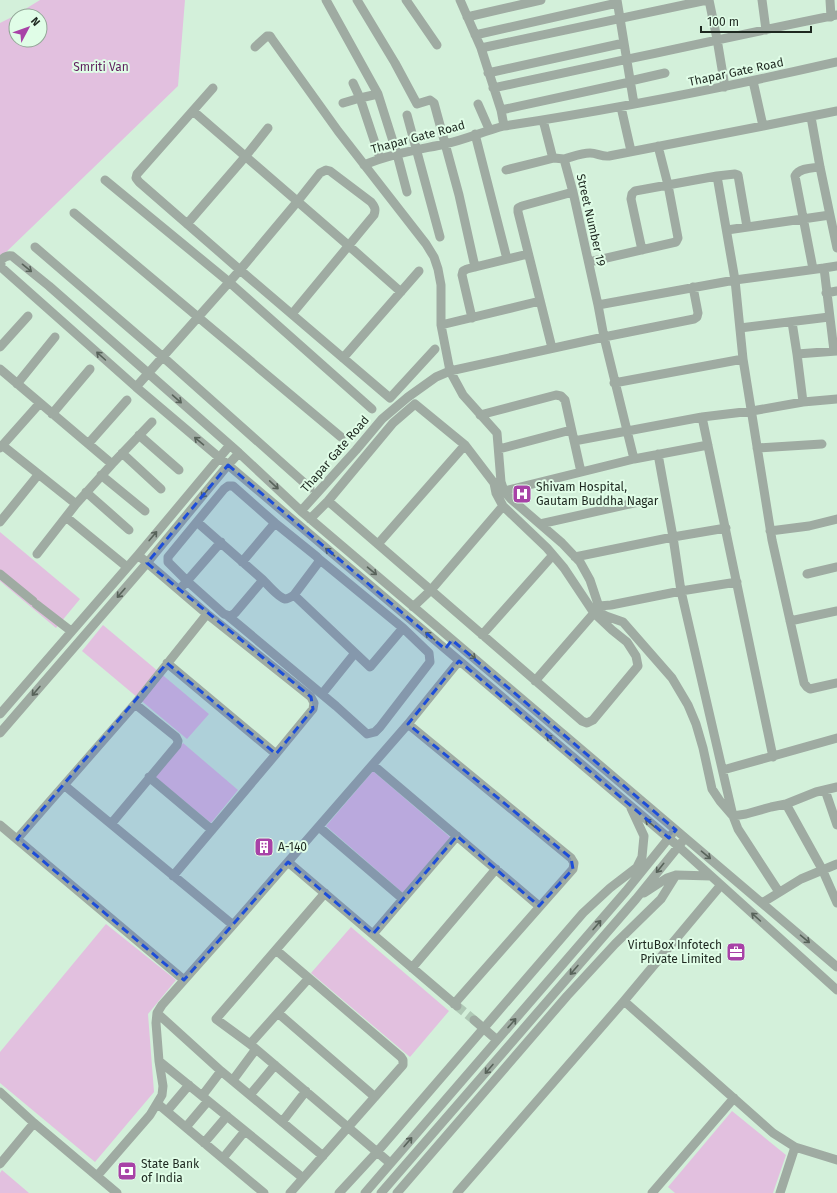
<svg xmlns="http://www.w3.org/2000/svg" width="837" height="1193" font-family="'Fira Sans',sans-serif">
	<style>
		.green { fill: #e2c0df; fill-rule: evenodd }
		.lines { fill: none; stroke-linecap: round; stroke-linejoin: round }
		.minor-tunnel { stroke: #afc8b5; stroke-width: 9; stroke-dasharray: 9 4.5; stroke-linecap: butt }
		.minor { stroke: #9faba2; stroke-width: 9 }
		.oneway { stroke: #58635a }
		.marked { fill: #1d4ed8; fill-opacity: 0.2; stroke: #1d4ed8; stroke-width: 3; stroke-dasharray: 8 5; stroke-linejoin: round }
		.labels { text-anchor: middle; stroke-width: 4; stroke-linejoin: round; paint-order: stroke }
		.park-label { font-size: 12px; fill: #5e1e5d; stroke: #e0fde7 }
		.street-label { font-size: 12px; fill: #1e2820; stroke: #e0fde7 }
		.poi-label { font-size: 12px; fill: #1e2820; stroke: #e0fde7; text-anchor: start }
	</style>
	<rect width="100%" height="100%" fill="#d3f0da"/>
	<path class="green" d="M40,0h145l-7,86 -178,172v-235l14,-7zM16,16h24v24h-24z
		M0,532l80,67 -24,29 -56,-47z
		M103,625l106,89 -22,25 -105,-88z
		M183,743l55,47 -27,33 -56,-46z
		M373,771l78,67 -48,55 -77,-67z
		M106,924l70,56 -28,34 6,78 -59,70 -95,-79v-31z
		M351,927l98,84 -39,46 -99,-84z
		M732,1111l54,44 -13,38h-98l-7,-6z
		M2,1170l27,23h-29v-20z"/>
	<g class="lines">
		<path class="minor-tunnel" d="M457,1006l17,14"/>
		<path class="minor" d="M326,0l52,94 19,60 10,38
			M357,0l38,63 22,41 13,-4 4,3 25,92 16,72
			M406,0l31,45
			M460,0l21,48 20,62 3,16
			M617,0l17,104
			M709,0l8,39 8,48
			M762,0l4,30
			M830,0l1,17
			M467,17l74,-17
			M475,35l142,-32
			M255,47l12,-11h3l2,3 66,92 88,113 8,13 4,12 3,16v40l9,46 13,24 34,38 4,49 3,9 7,8 51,44 18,19 10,18 11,33 5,3 17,6 49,56 16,27 8,19 7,24 9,41 8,12 13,15 13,-2 25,-7 15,-3 30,-12 21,-5
			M481,48l226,-48
			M488,73l136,-30
			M630,81l35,-8
			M753,81l10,45
			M353,83l7,15 20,60
			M213,88l-76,86 -1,4 3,4 101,88 150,128 45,-49
			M493,88c115,-24 229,-50 344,-73
			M343,103l17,-5 18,-4
			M478,104l11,25
			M621,107l10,44
			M501,110l129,-28
			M193,111l156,135 52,46
			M407,115l33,122
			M543,120l9,35 2,3 10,1 9,33 25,113 6,32 30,122
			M475,134l32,125
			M564,159c8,-2 17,-6 26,-6 7,0 12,4 19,3l154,-30 74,-15
			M364,165c26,-11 53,-15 81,-21 20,-4 39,-13 59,-18 112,-17 223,-39 333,-64
			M506,170l48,-12
			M717,176l18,-2 3,1 9,52
			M105,180l124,102 143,127
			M74,213l267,224
			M830,215l7,33
			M187,224l58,-67 23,-29
			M727,230l103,-15 -10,-48 -9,-50
			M35,247l128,110 147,131
			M642,250l-11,-51 1,-5 3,-3 82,-15 18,104 8,79
			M589,262l87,-20 2,-4 -10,-53 -10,-39
			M824,268l13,-2
			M813,269l-18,-93c4,-8 17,-8 25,-9
			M826,293l11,-2
			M598,305l137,-25 89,-12 10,83
			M472,318l-10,-43 1,-4 4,-2 61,-15
			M792,322l5,32 6,48
			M441,325l99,-24
			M740,328l89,-11
			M0,347l28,-31
			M552,348l-34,-136v-4l4,-2 51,-14
			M797,354l40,-3
			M343,358l76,-87
			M0,369l112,95
			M614,383l129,-24 29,181 32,143 3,4 3,2 27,-6
			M17,384l38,-47
			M136,387l104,-117 57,-68 23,-29 6,-3 4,1 41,31c4,5 5,7 3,13l-82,99
			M52,414l38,-45
			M480,415l76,-20 5,1 4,4 16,72
			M702,417l71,340
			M139,435l40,35
			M574,441l128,-24 50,-6 51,-9 34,-3
			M88,444l39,-44
			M2,445l74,59
			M0,448l40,-45
			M757,448l65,-4
			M499,449l72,-19
			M122,453l39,36
			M658,454l15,83 8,54 52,225 5,13 41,63
			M101,475l44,36
			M504,491l130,-32 74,-14
			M86,492l43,38
			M301,511l55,-61 26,-31 26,-22 28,-20 14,-6 154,-34 90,-18 3,-2 1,-4 -5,-26
			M66,517l61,50
			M310,519l18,-18 65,-78 22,-19 50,41 29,38 2,10 7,13 44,42 17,20 30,45 18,17 15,12 9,14 2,10 -45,54 -6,3 -5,-2 -254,-220
			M0,522l38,-47
			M197,522l66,58
			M540,524l94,-21 14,-2
			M770,531l39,-5 28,-7
			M378,544l87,-99
			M37,554l39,-50 36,-40 40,-42
			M138,555l69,59 104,83 3,6 -1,6 -37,45 -103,122
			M575,557l98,-20 53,-9
			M242,562l33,-39
			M0,574l33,27
			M807,574l30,-7
			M179,590l8,-9 37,33 6,2 5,-3 28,-33c5,5 16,18 22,19 3,0 6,-2 9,-4l24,-32 1,-4 -3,-3 -41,-33 -42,-37h-5l-4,3 -56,68v5l19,19 34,-39
			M294,595l76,72 33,-39
			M36,604l35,27
			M599,606l12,-1 70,-14 56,-9
			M413,607l18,-17 72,-84
			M227,615l109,91 31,28 8,-2 5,-5 50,-65 -1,-9 -26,-25 -84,-69
			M790,621l47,-10
			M482,635l71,-80
			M167,663l109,91
			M535,681l59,-68
			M322,694l33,-41
			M0,714l138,-159 92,-110
			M408,724l163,134 3,5 -1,6 -119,135
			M0,733l147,-170 81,-98 11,-12
			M373,765l166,141
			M723,770l114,-32
			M149,777l63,53
			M64,785l169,140
			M825,790l12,35
			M786,804l36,65 15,34
			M631,808l13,28 -2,21 -8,16
			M111,824l66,-79 1,-4 -2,-4 -41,-33
			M0,825l184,155
			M319,827l84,72
			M17,839l118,-135 72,-90
			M288,862l169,144
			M325,893l-109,126 34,25 140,119
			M644,893l23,-15 9,-3 35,1
			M762,903l39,-24 36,-15
			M373,934l84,-98
			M276,950l125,107 2,3v5l-113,128
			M837,967l-536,-456 -62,-58 -190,-167 -37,-30c-5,-1 -8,1 -11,4v7l135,120 542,459 159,144
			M412,968l84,-99
			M624,1001l149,132 22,14 42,13
			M157,1013l64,58 102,85
			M278,1013l97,84
			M474,1020l23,20
			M250,1044l59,-66
			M159,1061l144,117
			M233,1080l23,-31
			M0,1092l34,31 83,70
			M250,1095l25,-30
			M202,1096l19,-25
			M158,1104l106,89
			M167,1111l22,-26
			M282,1122l24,-31
			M186,1127l22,-26
			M204,1143l23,-27
			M223,1158l22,-27
			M0,1164l34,-41
			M97,1176l53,-61 12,-20 1,-9 -4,-25 -3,-38 1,-10 5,-8 71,-80 175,-201 51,-63
			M339,1193l38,-41 206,-239 27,-25 26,-20
			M365,1193l261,-302 46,-57
			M381,1193l255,-294 46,-57
			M397,1193l170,-197 48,-52 46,-45 15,-24
			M457,1193l167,-192 97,-116
			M652,1193l82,-95
			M780,1193l15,-46"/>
	</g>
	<defs><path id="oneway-shaft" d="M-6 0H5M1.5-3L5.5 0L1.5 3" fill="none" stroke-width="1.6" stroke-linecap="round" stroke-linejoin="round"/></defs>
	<g class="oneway">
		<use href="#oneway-shaft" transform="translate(27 268) rotate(39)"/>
		<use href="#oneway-shaft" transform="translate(101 356) rotate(-138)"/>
		<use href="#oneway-shaft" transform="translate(177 399) rotate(41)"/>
		<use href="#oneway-shaft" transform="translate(199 441) rotate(-140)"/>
		<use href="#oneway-shaft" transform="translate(274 485) rotate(43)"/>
		<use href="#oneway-shaft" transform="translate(205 493) rotate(130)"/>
		<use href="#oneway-shaft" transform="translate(153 536) rotate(-50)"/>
		<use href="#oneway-shaft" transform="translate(330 552) rotate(-140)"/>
		<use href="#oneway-shaft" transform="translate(372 571) rotate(40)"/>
		<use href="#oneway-shaft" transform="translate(121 593) rotate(131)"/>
		<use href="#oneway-shaft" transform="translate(430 636) rotate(-140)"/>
		<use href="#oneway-shaft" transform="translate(471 655) rotate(40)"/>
		<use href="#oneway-shaft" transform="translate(36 691) rotate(131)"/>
		<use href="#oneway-shaft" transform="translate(551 739) rotate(-140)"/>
		<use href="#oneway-shaft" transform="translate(650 823) rotate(-140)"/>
		<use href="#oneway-shaft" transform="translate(706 855) rotate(40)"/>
		<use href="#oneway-shaft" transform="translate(660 868) rotate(129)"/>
		<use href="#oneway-shaft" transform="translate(756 917) rotate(-138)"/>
		<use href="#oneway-shaft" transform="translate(597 925) rotate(-49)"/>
		<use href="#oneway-shaft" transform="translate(805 939) rotate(40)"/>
		<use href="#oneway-shaft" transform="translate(574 970) rotate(131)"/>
		<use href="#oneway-shaft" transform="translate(512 1023) rotate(-49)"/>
		<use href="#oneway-shaft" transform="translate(489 1069) rotate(131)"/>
		<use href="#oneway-shaft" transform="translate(408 1142) rotate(-49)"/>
	</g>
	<path class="marked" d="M228,465l217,184 7,-9 224,190 -7,8 -210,-177 -51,63 163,134 2,11 -34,37 -82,-70 -84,98 -85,-72 -104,118 -167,-141 150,-176 109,91 37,-45 -2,-12 -164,-134z"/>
	<defs>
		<g id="hospital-square" transform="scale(1)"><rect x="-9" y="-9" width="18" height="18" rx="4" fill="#a842a7" stroke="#e0fde7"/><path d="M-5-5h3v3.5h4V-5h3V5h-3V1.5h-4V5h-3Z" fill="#fff"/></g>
		<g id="building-square" transform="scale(1)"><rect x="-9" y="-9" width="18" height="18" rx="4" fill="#a842a7" stroke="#e0fde7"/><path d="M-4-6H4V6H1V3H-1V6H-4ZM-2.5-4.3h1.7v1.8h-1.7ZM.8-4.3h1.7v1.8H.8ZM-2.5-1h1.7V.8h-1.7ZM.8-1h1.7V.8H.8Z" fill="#fff"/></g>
		<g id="office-square" transform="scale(1)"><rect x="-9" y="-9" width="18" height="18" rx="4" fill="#a842a7" stroke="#e0fde7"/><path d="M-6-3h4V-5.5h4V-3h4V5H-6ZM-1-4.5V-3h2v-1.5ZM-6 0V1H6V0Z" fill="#fff"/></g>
		<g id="bank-square" transform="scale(1)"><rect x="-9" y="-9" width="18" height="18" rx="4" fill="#a842a7" stroke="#e0fde7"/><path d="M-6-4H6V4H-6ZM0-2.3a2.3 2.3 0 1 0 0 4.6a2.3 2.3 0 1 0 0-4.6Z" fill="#fff"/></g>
	</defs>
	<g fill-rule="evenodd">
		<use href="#hospital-square" x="522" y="494"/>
		<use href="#building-square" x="264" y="847"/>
		<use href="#office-square" x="736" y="952"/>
		<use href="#bank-square" x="127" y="1171"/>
	</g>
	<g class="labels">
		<g class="park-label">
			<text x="101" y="71">Smriti Van</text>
		</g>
		<g class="street-label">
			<text transform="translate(736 72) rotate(-12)" y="4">Thapar Gate Road</text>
			<text transform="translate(418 137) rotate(-15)" y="4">Thapar Gate Road</text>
			<text transform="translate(591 220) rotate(77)" y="4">Street Number 19</text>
			<text transform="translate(335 454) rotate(-49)" y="4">Thapar Gate Road</text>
		</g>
		<g class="poi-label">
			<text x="536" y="491">Shivam Hospital,<tspan x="536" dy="14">Gautam Buddha Nagar</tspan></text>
			<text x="278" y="851">A-140</text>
			<text x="722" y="949" text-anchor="end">VirtuBox Infotech<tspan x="722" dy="14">Private Limited</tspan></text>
			<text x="141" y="1168">State Bank<tspan x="141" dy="14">of India</tspan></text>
		</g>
	</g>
	<g transform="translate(28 28) rotate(49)"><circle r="19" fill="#e0fde7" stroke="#92a897"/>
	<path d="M0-3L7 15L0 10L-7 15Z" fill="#a842a7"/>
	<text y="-6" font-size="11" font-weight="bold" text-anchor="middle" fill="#1e2820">N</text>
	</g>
	<path d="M701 26v6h110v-6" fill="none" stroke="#1e2820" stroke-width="2"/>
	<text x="707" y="26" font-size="12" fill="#1e2820" stroke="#e0fde7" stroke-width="3" paint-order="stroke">100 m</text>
</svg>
